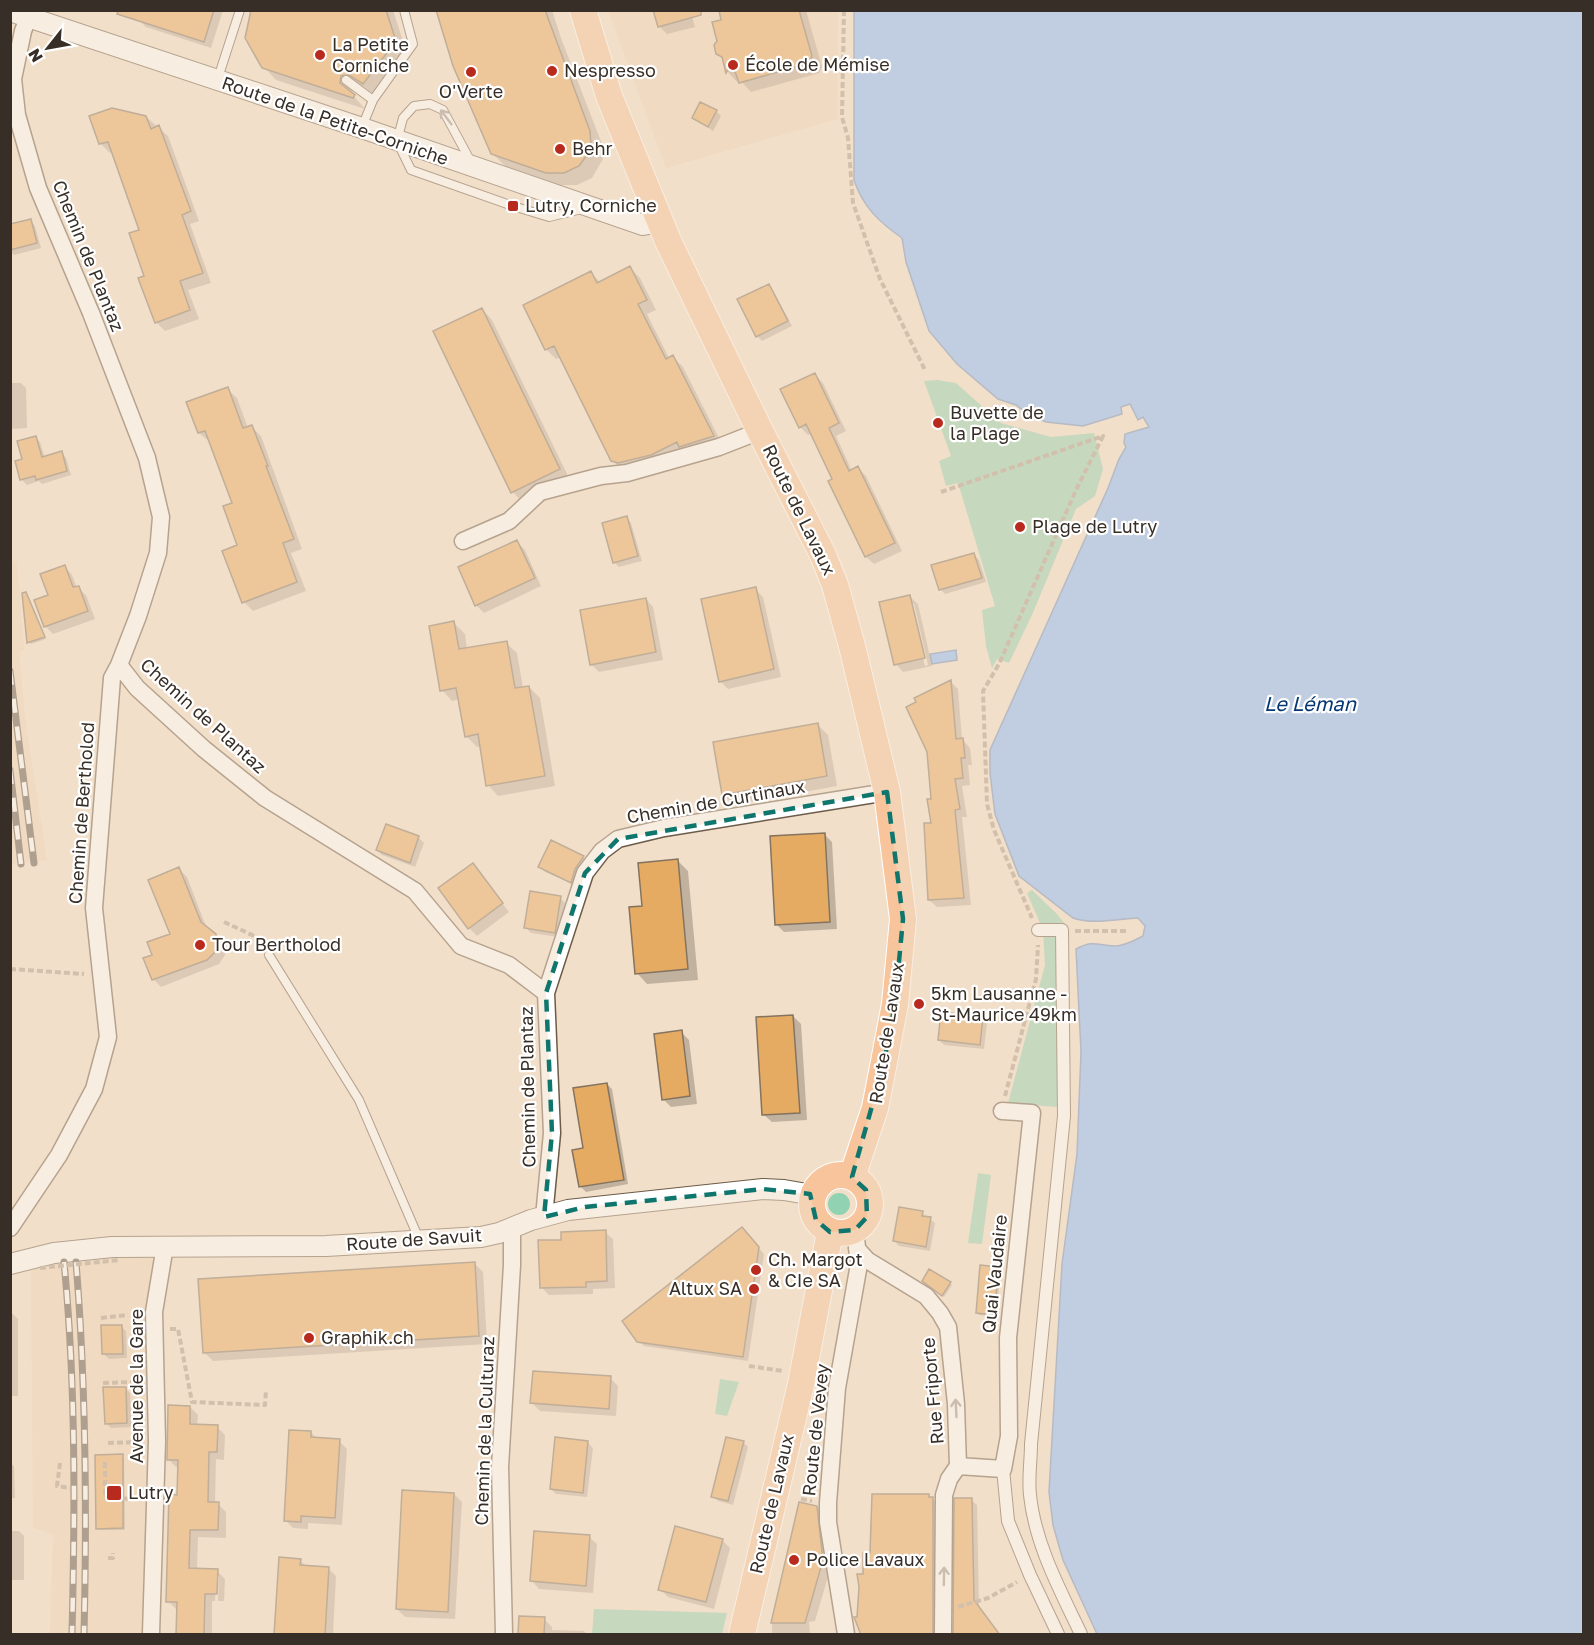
<svg xmlns="http://www.w3.org/2000/svg" width="1594" height="1645" font-family="'Golos Text',sans-serif">
	<style>
		.built { fill: #edd4b9 }
		.green { fill: #91d2b2 }
		.water { fill: #85b8fd; stroke: #6e8fbd; stroke-width: 1.5 }
		.shadow { fill: #0003; fill-rule: evenodd }
		.building { fill: #e6ab63; stroke: #84735f; stroke-width: 1.5 }
		.lines { fill: none; stroke-linecap: round; stroke-linejoin: round }
		.service-casing { stroke: #6b5b48; stroke-width: 10 }
		.pedestrian-casing { stroke: #6b5b48; stroke-width: 14 }
		.minor-casing { stroke: #6b5b48; stroke-width: 19 }
		.tertiary-casing { stroke: #6b5b48; stroke-width: 22 }
		.primary-casing { stroke: #fff; stroke-width: 28 }
		.path { stroke: #ab9c8c; stroke-width: 4; stroke-dasharray: 6 3; stroke-linecap: butt }
		.service { stroke: #fff; stroke-width: 8 }
		.pedestrian { stroke: #fff; stroke-width: 12 }
		.minor { stroke: #fff; stroke-width: 16 }
		.tertiary { stroke: #fff; stroke-width: 20 }
		.primary { stroke: #f7c49b; stroke-width: 26 }
		.rail-casing { stroke: #5e5349; stroke-width: 7 }
		.rail { stroke: #fff; stroke-width: 4.5; stroke-dasharray: 14; stroke-linecap: butt }
		.path-bridge { stroke: #ab9c8c; stroke-width: 4; stroke-dasharray: 6 3; stroke-linecap: butt }
		.oneway { stroke: #9b9793 }
		.marked { fill: none; stroke: #0f766e; stroke-width: 4.5; stroke-dasharray: 12 8; stroke-linejoin: round }
		.poi-dot { fill: #b82a1d; stroke: #fff; stroke-width: 2 }
		.labels { text-anchor: middle; stroke-width: 4.5; stroke-linejoin: round; paint-order: stroke }
		.poi-label { font-size: 18px; fill: #372f27; stroke: #fff; text-anchor: start }
		.street-label { font-size: 18px; fill: #372f27; stroke: #fff }
		.water-label { font-size: 20px; font-style: italic; fill: #053873; stroke: #fff }
	</style>
	<rect width="100%" height="100%" fill="#f2dfc9"/>
	<path class="built" d="M608,11h230l-1,108 -171,49z
		M10,545l3,16h4l7,89 -5,2 6,66 22,142 -36,4z
		M165,1246l-11,66 -3,322h-101l3,-100 -20,-6 -2,-260 23,-15z"/>
	<path class="green" d="M937,380l19,3 45,40 50,14 43,-4 9,36 -8,27 -19,13 -44,106 -23,48 -12,-4 -5,9 -6,-22 -4,-36 13,-4 -37,-123 -12,3 -7,-25 12,-5 -27,-75z
		M1032,890l25,24 8,10 4,184 -61,-5 37,-138 -2,-35 -16,-37z
		M978,1173l13,2 -9,69 -14,-1z
		M828 1204a11 11 0 1 1 22 0a11 11 0 1 1-22 0Z
		M720,1379l19,3 -12,34 -12,-2z
		M594,1609l133,4 -5,21h-130z"/>
	<path class="water" d="M854,11h729v1623h-486l-34,-74 -10,-35 -4,-33 13,-228 15,-110 4,-102 -5,-103c19,-10 21,-3 39,-3 10,0 20,-6 28,-10l2,-10 -7,-8c-21,1 -45,7 -65,0l-54,-42 -24,-62 -5,-41v-23l118,-262 11,-29 7,-12 -2,-4 1,-9 24,-7 -6,-10 -5,3 -8,-16 -9,3 1,7 -39,12 -37,-4 -18,-8 -12,-9 -18,-6 -41,-35 -28,-33 -23,-69 -4,-24c-23,-16 -39,-31 -48,-58z
		M956,650l1,10 -25,4 -2,-10z"/>
	<path class="shadow" d="M142,10h81l-12,38 -65,-21 -7,-7z
		M282,10h111l14,44 -31,42 -13,-10 -10,2 -1,6 13,15 -89,-29 -12,-13z
		M438,10h114l9,28 41,106 1,15 -11,19 -15,7h-17l-55,-19 -13,-13z
		M655,10h35l5,17 -28,7 -7,-7z
		M720,10h86l16,57 -3,6 -68,19 -12,-13 -2,3 -9,-10 -4,-13 -6,-6 5,-32z
		M716,111l5,5 -8,15 -19,-13z
		M146,117l22,19 31,85 -9,3 21,59 -23,7 11,29 -34,12 -9,-9 -10,-45 -6,-46 -27,-79 -3,1 -9,-9z
		M30,221l5,5 6,22 -27,7 -4,-4v-25z
		M630,268l10,10 16,32 -9,4 22,44 4,-1 10,10 40,79 -100,25 -11,-11 -51,-103 -5,2 -10,-10 45,-76 10,10z
		M769,285l4,5 19,36 -30,15 -5,-5z
		M482,309l10,11 78,160 -47,23 -10,-11z
		M815,375l8,8 23,48 -10,5 16,35 6,-3 8,8 36,75 -28,13 -8,-7 -32,-78 -22,-46 -4,2 -8,-8z
		M10,383h11l5,5 1,40 -14,1 -3,-3z
		M227,389l10,9 11,30 4,-1 9,9 41,113 -11,4 15,38 -53,20 -9,-9 -10,-99 -24,-61 -11,-9z
		M35,437l5,5 5,16 17,-5 4,5 5,17 -29,9 -3,-3 -12,4 -5,-5 -5,-18 7,-2z
		M627,518l4,5 11,38 -23,6 -5,-5z
		M517,542l8,8 16,36 -57,27 -8,-8z
		M974,555l5,5 7,22 -41,12 -5,-5z
		M65,567l7,8 5,13 9,7 9,24 -42,15 -8,-8 5,-30z
		M755,589l8,8 18,80 -53,12 -8,-8z
		M27,596l19,43 -15,5 -2,-2z
		M910,597l8,7 14,62 -29,6 -7,-8zM911,604h3l14,61 -3,1z
		M646,599l7,8 10,53 -64,12 -8,-8z
		M454,623l11,11 2,15 39,-6 11,10 6,35 6,-1 11,11 15,88 -57,10 -10,-11 -7,-39 -4,1 -11,-11 -6,-37 -8,2 -10,-11z
		M951,682l7,7 4,50 8,9 2,17h-4l2,20 -8,1 5,31h-5l9,88 -34,2 -8,-7 3,-100z
		M818,725l10,10 9,51 -103,19 -11,-11z
		M386,826l33,12 5,5 -9,24 -33,-12 -5,-5z
		M824,834l8,8 5,87 -53,3 -8,-8z
		M583,857l5,5 -12,23 -31,-13 -5,-5z
		M677,860l11,11 10,109 -51,4 -10,-11 7,-66z
		M473,865l36,47 -32,24 -8,-8z
		M179,869l8,8 20,52 16,14 2,12 -6,9 -58,23 -8,-8 1,-24 18,-20z
		M560,898l5,5 -6,34 -28,-4 -5,-5z
		M793,1016l8,8 6,96 -35,2 -8,-7z
		M982,1018l5,5 -3,26 -40,-4 -5,-5z
		M681,1032l8,8 8,64 -26,3 -8,-8z
		M607,1084l5,5 16,95 -42,8 -5,-5 4,-38z
		M922,1213l13,10 -5,28 -31,-5 -5,-5z
		M605,1232l8,7 2,49 -22,1v5l-44,1 -8,-8 22,-46z
		M747,1234l17,20 -16,107 -104,-15 -5,-5z
		M474,1263l9,9 4,72 -274,17 -9,-9z
		M999,1268l2,2 -5,47 -17,-2 -2,-2z
		M929,1271l23,14 -8,12 -18,-14z
		M10,1314h3l5,5v77h-8z
		M121,1326l5,5 1,27 -18,1 -5,-5z
		M610,1378l8,8 -2,30 -76,-5 -8,-8z
		M125,1388l5,5 2,34 -21,1 -5,-5z
		M190,1407l8,8 -1,11 20,1 8,8 -1,25 -8,-1 -1,45h3l8,8v26l-28,-1 -1,33 20,1 8,8 -1,22h-6l1,-25h-3l-1,25h-3v33h-34l1,-25h-3l-8,-8 10,-105 1,-29h-3l-8,-8z
		M311,1432l6,7 22,2 8,8 -5,76 -34,-2v6l-15,-1 -8,-8z
		M743,1442l5,5 -15,58 -15,-4 -5,-5z
		M588,1443l5,5 -6,49 -31,-3 -5,-5z
		M122,1456l2,2 1,72h-26l-2,-2z
		M10,1463l4,3 1,32h-5z
		M454,1494l8,8 -7,117 -50,-2 -8,-8z
		M929,1496l9,8 -1,130h-74l-4,-15 5,-44 7,-20z
		M971,1500l6,5 2,102 20,27h-44z
		M800,1504l16,3 8,8 6,55 -15,51 -6,1 1,12h-38v-9z
		M10,1531h9l5,5v44h-14z
		M589,1537l8,7 -4,49 -54,-4 -7,-8z
		M722,1540l8,8 -16,61 -46,-12 -8,-8z
		M300,1560l7,7 21,1 8,8 -3,58h-58z
		M544,1619l8,8v3l32,1 3,3h-67z"/>
	<path class="building" d="M118,10h96l-10,32 -87,-28z
		M251,10h135l10,31 -33,43 -14,-9 -8,1 -1,7 15,12 -2,3 -91,-30 -17,-30z
		M436,10h109l45,121 1,15 -4,9 -8,11 -15,7h-18l-55,-19 -38,-88z
		M653,10h48v5l-43,12z
		M719,10h80l13,46 -3,7 -70,20 -7,-20 -6,10 -4,-16 -6,-3 -2,-9 3,-4 -5,-19 9,-2z
		M700,102l17,8 -9,17 -16,-9z
		M112,108l34,8 5,13 8,-4 32,86 -9,4 21,58 -23,8 10,29 -35,13 -17,-45 6,-2 -15,-43 10,-3 -31,-88 -9,2 -10,-28z
		M31,219l6,24 -27,7v-26z
		M630,266l17,34 -9,4 28,55 7,-4 41,81 -35,11 -2,-5 -26,13 -33,8 -7,-2 -57,-115 -9,4 -22,-45 68,-34 6,12z
		M769,284l19,37 -32,16 -19,-38z
		M482,308l78,161 -49,24 -78,-162z
		M815,373l24,50 -10,5 20,43 9,-5 37,77 -30,14 -37,-76 4,-2 -26,-55 -7,4 -19,-39z
		M228,387l15,41 9,-3 16,41h-2l28,73 -11,4 14,39 -55,21 -20,-52 15,-6 -14,-39 9,-3 -27,-72 -7,2 -12,-31z
		M36,436l6,21 20,-6 5,20 -31,9 -1,-4 -15,4 -5,-19 7,-2 -5,-18z
		M627,516l11,40 -25,7 -11,-40z
		M517,540l18,38 -60,28 -17,-39z
		M974,553l8,25 -43,12 -8,-25z
		M65,565l8,22 6,-1 9,25 -44,16 -10,-27 14,-5 -8,-21z
		M756,587l18,82 -55,13 -18,-83z
		M26,592l19,45 -18,6 -5,-50z
		M910,595l15,63 -31,7 -15,-63z
		M646,598l10,54 -66,13 -10,-55z
		M454,621l5,28 48,-8 8,47 14,-2 16,90 -59,10 -8,-52 -13,3 -9,-49 -16,3 -11,-65z
		M951,680l5,59 7,-1 2,20h-4l2,20 -8,1 5,30 -5,1 9,88 -36,2 -4,-77h7l-4,-24h4l-4,-47 -21,-45 10,-5 -2,-4z
		M818,723l9,53 -105,19 -9,-53z
		M386,824l33,12 -9,27 -34,-13z
		M825,833l5,89 -55,3 -5,-89z
		M551,840l33,16 -9,13 -4,14 -33,-16z
		M678,859l10,110 -53,5 -6,-67 13,-1 -4,-43z
		M473,863l30,40 -35,26 -30,-41z
		M179,867l22,55 15,12 1,13 -2,5 -8,8 -55,20 -9,-22 9,-3 -5,-13 23,-8 -22,-54z
		M530,891l31,5 -6,37 -31,-5z
		M941,1012l42,5 -3,28 -42,-5z
		M793,1015l7,98 -38,2 -6,-98z
		M682,1030l8,66 -28,4 -8,-66z
		M607,1083l17,97 -45,7 -7,-37 11,-2 -10,-60z
		M899,1207l24,4 -1,5 9,1 -5,30 -33,-6z
		M742,1227l17,20 -16,110 -106,-15 -15,-21z
		M606,1230l1,51 -21,1v5l-46,1 -2,-48h23v-8z
		M475,1262l4,74 -276,17 -5,-74z
		M980,1265l19,2 -5,48 -18,-2z
		M929,1269l22,13 -9,14 -20,-15z
		M101,1325h21l1,29h-21z
		M533,1371l78,5 -2,33 -79,-6z
		M103,1387h23l1,36 -22,1z
		M168,1405l22,1v18l28,1 -1,27h-8l-1,50h11l-1,28h-28l-1,38 29,1 -1,25h-12l-1,41h-28l1,-33h-11l3,-108 8,1 1,-35h-11z
		M289,1430l22,1v6l29,2 -5,79 -34,-2v6l-17,-1z
		M555,1437l33,4 -5,52 -33,-4z
		M726,1437l18,4 -16,60 -17,-4z
		M123,1454v74l-27,1 -1,-74z
		M402,1490l52,3 -6,119 -52,-3z
		M872,1494h57v3h4v138h-72l-7,-18h3l2,-30 -2,-13h6v-21h7z
		M954,1498h18l2,102 26,35h-47z
		M799,1502l18,4 6,54 -18,63h-34z
		M675,1526l48,13 -17,63 -48,-12z
		M534,1531l56,4 -4,51 -56,-5z
		M279,1557l22,2 -1,6 29,2 -4,68h-51z
		M519,1616l26,1 -1,18h-26z"/>
	<g class="lines">
		<g class="service-casing">
			<path id="service" d="M346,80l27,20
				M217,81l23,-71
				M362,127l11,-27 40,-56 -9,-34
				M471,162l-28,-52 -13,-6 -16,2 -11,12 -6,23 14,29 102,36 36,11 33,-8
				M269,955l90,145 60,139"/>
		</g>
		<g class="pedestrian-casing">
			<path id="pedestrian" d="M1038,930h24l2,186 -33,328c0,17 -3,35 -1,51 5,49 30,95 51,139
				M1003,1469l5,52 22,54 28,59"/>
		</g>
		<g class="minor-casing">
			<path id="minor" d="M28,18l-5,13 -10,48 4,36 21,73 53,125 56,145 14,59 -3,36 -20,63 -19,49 18,23 67,61 61,49 150,93 46,55 48,19 37,28 6,140 -8,84
				M463,541l46,-20 31,-29 61,-16 26,-3 92,-26 41,-16
				M546,993l39,-120 17,-22 16,-12 46,-11 223,-36
				M10,1228l49,-73 35,-66 14,-52 -14,-129 18,-230 7,-13
				M857,1249l10,11 59,36 14,17 8,14 8,77 2,62 -9,13 -5,16 -1,139
				M958,1466l45,3 6,-33 -1,-98 24,-225 -30,-2
				M151,1634l6,-193 -3,-129 11,-66
				M504,1634l-4,-167 12,-202v-37
				M846,1634l-18,-112v-19l9,-115 22,-124 -4,-34"/>
		</g>
		<g class="tertiary-casing">
			<path id="tertiary" d="M10,11l352,117 281,97 17,-3
				M10,1264l44,-11 58,-6 214,-1 155,-9 18,-4 32,-13 37,-10 195,-21 21,1 29,5"/>
		</g>
		<g class="primary-casing">
			<path id="primary" d="M583,10l26,86 59,145 92,190 63,124 12,30 17,61 35,146 16,127 -8,85 -12,63 -8,41 -23,69
				M812 1204a29 29 0 1 1 58 0a29 29 0 1 1-58 0Z
				M742,1634l59,-250 29,-152"/>
		</g>
		<path class="path" d="M844,10l-2,107 6,21 5,65 27,76 45,91
			M941,492l162,-56 -27,54 -77,174 -16,27 4,113 7,26 38,88
			M224,922l39,18 2,3
			M1075,931h52
			M10,969l74,5
			M1005,1096l31,-117 2,-34
			M101,1318l27,-3
			M170,1329h8l14,73 73,3 1,-15
			M749,1366l34,5
			M103,1383l28,-1
			M108,1443l33,-1
			M105,1462v36l31,1v3
			M60,1463l-3,23 13,2
			M801,1499l11,2
			M108,1558h5v-5
			M958,1607l30,-9 29,-16"/>
		<use href="#service" class="service"/>
		<use href="#pedestrian" class="pedestrian"/>
		<use href="#minor" class="minor"/>
		<use href="#tertiary" class="tertiary"/>
		<use href="#primary" class="primary"/>
		<g class="rail-casing">
			<path id="rail" d="M10,671l24,192
				M10,770l11,94
				M64,1262c12,124 11,248 8,372
				M76,1262c10,124 11,248 8,372"/>
		</g>
		<use href="#rail" class="rail"/>
		<path class="path-bridge" d="M40,1268l79,-8"/>
	</g>
	<defs><path id="oneway-shaft" d="M-6 0H5M1.5-3L5.5 0L1.5 3" fill="none" stroke-width="1.6" stroke-linecap="round" stroke-linejoin="round" transform="scale(1.5)"/></defs>
	<g class="oneway">
		<use href="#oneway-shaft" transform="translate(446 117) rotate(-127)"/>
		<use href="#oneway-shaft" transform="translate(956 1408) rotate(-93)"/>
		<use href="#oneway-shaft" transform="translate(944 1576) rotate(-89)"/>
	</g>
	<path d="M0 0H1594V1645H0ZM887,792l16,127 -8,85 -12,63 -31,110 14,13 1,27 -12,13 -25,2 -14,-12 -6,-26 -47,-5 -178,18 -41,10 8,-84 -6,-140 39,-120 33,-34z" fill="#f2dfc9" fill-opacity=".55" fill-rule="evenodd"/>
	<path class="marked" d="M887,792l16,127 -8,85 -12,63 -31,110 14,13 1,27 -12,13 -25,2 -14,-12 -6,-26 -47,-5 -178,18 -41,10 8,-84 -6,-140 39,-120 33,-34z"/>
	<g class="poi-dot">
		<circle cx="320" cy="55" r="6"/>
		<circle cx="733" cy="65" r="6"/>
		<circle cx="552" cy="71" r="6"/>
		<circle cx="471" cy="72" r="6"/>
		<circle cx="560" cy="149" r="6"/>
		<rect x="507" y="200" width="12" height="12" rx="3"/>
		<circle cx="938" cy="423" r="6"/>
		<circle cx="1020" cy="527" r="6"/>
		<circle cx="200" cy="945" r="6"/>
		<circle cx="919" cy="1004" r="6"/>
		<circle cx="756" cy="1270" r="6"/>
		<circle cx="754" cy="1289" r="6"/>
		<circle cx="309" cy="1338" r="6"/>
		<rect x="106" y="1485" width="16" height="16" rx="3"/>
		<circle cx="794" cy="1560" r="6"/>
	</g>
	<g class="labels">
		<g class="poi-label">
			<text x="332" y="51">La Petite<tspan x="332" dy="21">Corniche</tspan></text>
			<text x="745" y="71">École de Mémise</text>
			<text x="564" y="77">Nespresso</text>
			<text x="471" y="98" text-anchor="middle">O'Verte</text>
			<text x="572" y="155">Behr</text>
			<text x="525" y="212">Lutry, Corniche</text>
			<text x="950" y="419">Buvette de<tspan x="950" dy="21">la Plage</tspan></text>
			<text x="1032" y="533">Plage de Lutry</text>
			<text x="212" y="951">Tour Bertholod</text>
			<text x="931" y="1000">5km Lausanne -<tspan x="931" dy="21">St-Maurice 49km</tspan></text>
			<text x="768" y="1266">Ch. Margot<tspan x="768" dy="21">&amp; CIe SA</tspan></text>
			<text x="742" y="1295" text-anchor="end">Altux SA</text>
			<text x="321" y="1344">Graphik.ch</text>
			<text x="128" y="1499">Lutry</text>
			<text x="806" y="1566">Police Lavaux</text>
		</g>
		<g class="street-label">
			<text transform="translate(335 121) rotate(19)" y="6">Route de la Petite-Corniche</text>
			<text transform="translate(88 256) rotate(68)" y="6">Chemin de Plantaz</text>
			<text transform="translate(799 510) rotate(64)" y="6">Route de Lavaux</text>
			<text transform="translate(203 716) rotate(42)" y="6">Chemin de Plantaz</text>
			<text transform="translate(716 802) rotate(-10)" y="6">Chemin de Curtinaux</text>
			<text transform="translate(82 813) rotate(-86)" y="6">Chemin de Bertholod</text>
			<text transform="translate(887 1033) rotate(-81)" y="6">Route de Lavaux</text>
			<text transform="translate(528 1087) rotate(-91)" y="6">Chemin de Plantaz</text>
			<text transform="translate(414 1240) rotate(-4)" y="6">Route de Savuit</text>
			<text transform="translate(995 1274) rotate(-84)" y="6">Quai Vaudaire</text>
			<text transform="translate(137 1386) rotate(-90)" y="6">Avenue de la Gare</text>
			<text transform="translate(933 1391) rotate(-95)" y="6">Rue Friporte</text>
			<text transform="translate(816 1430) rotate(-84)" y="6">Route de Vevey</text>
			<text transform="translate(485 1431) rotate(-88)" y="6">Chemin de la Culturaz</text>
			<text transform="translate(772 1504) rotate(-77)" y="6">Route de Lavaux</text>
		</g>
		<g class="water-label">
			<text x="1310" y="711">Le Léman</text>
		</g>
	</g>
	<rect width="1594" height="1645" fill="none" stroke="#372f27" stroke-width="24"/>
	<g transform="translate(48 48) rotate(239)" stroke="#ffffff" stroke-width="4.5" paint-order="stroke">
	<path d="M0-4.5L10 22L0 15L-10 22Z" fill="#372f27"/>
	<text y="-9" font-size="16" font-weight="bold" text-anchor="middle" fill="#372f27">N</text>
	</g>
</svg>
